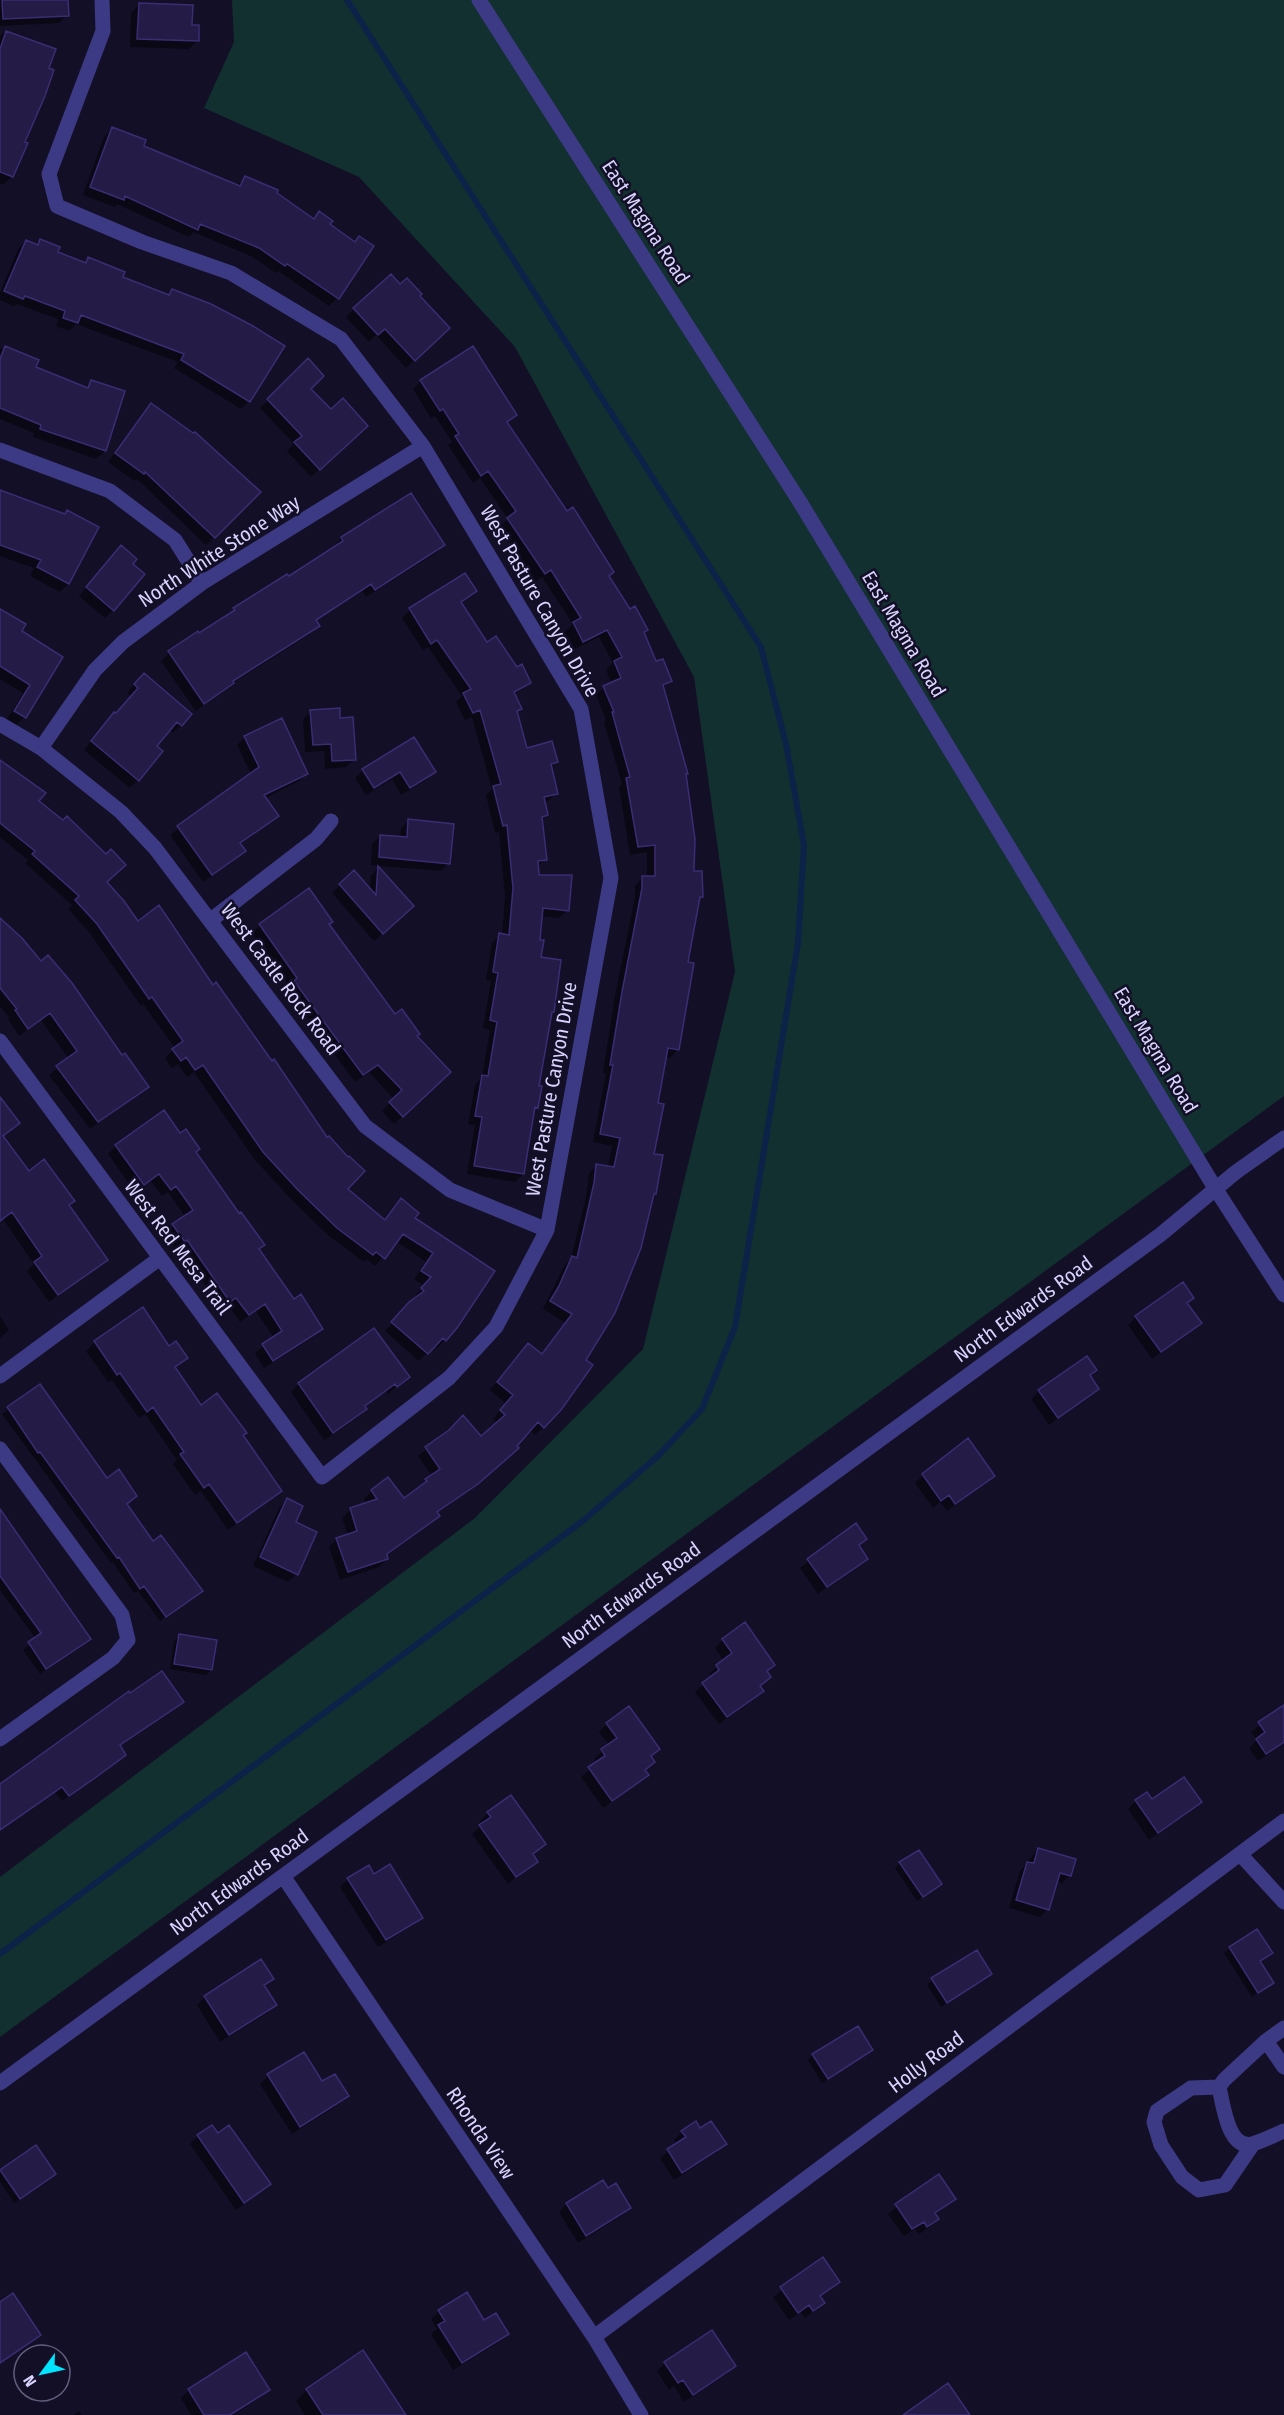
<svg xmlns="http://www.w3.org/2000/svg" width="1284" height="2415" font-family="'Fira Sans Condensed',sans-serif">
	<style>
		.green { fill: #12302f }
		.shadow { fill: #0007 }
		.lines { fill: none; stroke-linecap: round; stroke-linejoin: round }
		.stream { stroke: #0c2248; stroke-width: 6 }
		.building { fill: #241b47; stroke: #3b2d73; stroke-width: 1.5 }
		.minor { stroke: #3d3a85; stroke-width: 15 }
		.labels { text-anchor: middle; stroke-width: 5; stroke-linejoin: round; paint-order: stroke }
		.street-label { font-size: 20px; fill: #d9d4ff; stroke: #130f26 }
	</style>
	<rect width="100%" height="100%" fill="#130f26"/>
	<path class="green" d="M232,0h1052v1096l-1284,941v-160l475,-359 168,-169 92,-377 -41,-295 -179,-330 -156,-170 -155,-69 30,-66z"/>
	<path class="shadow" d="M0,0h66l1,15 -8,8 -59,3z
		M139,5l58,36 -8,8 -59,-2 1,-34z
		M4,32l50,18 -31,93 3,1 -15,33 -8,8 -3,-2v-147z
		M112,129l30,18 94,39 9,-8 30,15 38,27 6,-7 9,12 27,18 17,4 -35,51 -8,8 -51,-35 -2,2 -25,-17 -58,-24 -4,5 -72,-33 -2,3 -32,-12 21,-58z
		M26,241l10,4 5,-4 15,12 28,11 4,-5 33,19 46,18 5,-5 111,55 -34,55 -8,8 -67,-41 4,-6 -102,-38 -7,7 -13,-5 2,-7 -41,-15 -3,2 -14,-6v-7l18,-44z
		M400,286l18,10 30,32 -42,40 -30,-33 -7,7 -23,-25 8,-8z
		M0,348l34,20 51,21 6,-7 32,10 -18,59 -9,8 -63,-22 1,-4 -34,-14z
		M308,361l1,28 49,45 -47,43 -24,-26 7,-7 -34,-36z
		M421,381l94,34 -8,9 136,209 12,30 15,18 -8,8 23,86 8,98 8,23 -3,3 -12,64 -8,86 -8,9 -5,-1 -9,47 -4,51 3,38 -112,234 -8,8 -5,-5 -21,26 -41,35 -32,23 2,2 -8,8 -44,32 1,3 -8,8 -39,13 -11,-33 8,-8 11,-4 -6,-17 8,-8 17,-6 -3,-5 8,-8 31,9 15,-12 14,-12 -14,-20 32,-25 31,7 17,-15 -5,-4 13,-15 -16,-14 30,-37 21,2 24,-32 -22,-14 21,-43 7,-7 16,-67 2,-19 8,-8 11,2 4,-21 -19,-4 13,-69h-3l11,-72 21,-104v-11l8,-9h4v-25l-17,3 -11,-68 3,-3 -18,-62 2,-2 -10,-25 8,-8 8,-3 -6,-14 7,-7 -14,-26 -24,12 -10,-17 8,-8 -31,-47 -6,4 -36,-54 8,-8 -28,-41 -7,5 -25,-38 4,-3 -17,-26 -4,2 -18,-29z
		M151,405l42,30 65,57 -52,53 -69,-66 -2,2 -27,-19z
		M0,489v2l64,24 3,-4 30,17 -29,56 -8,8 -30,-16 4,-8 -34,-12z
		M410,495l34,50 -8,8 -70,44 -4,-6 -47,30 3,5 -8,8 -79,50 -35,27 -35,-50 8,-8 57,-36 8,-8 101,-61 -1,-2 8,-8z
		M114,555l-1,55 -8,8 -26,-22z
		M475,591l-15,12 26,42 44,38 -16,12 6,13 -4,5 10,36 30,13 -6,6 6,25 -8,8 -4,1 3,13 -6,5 4,40 -8,7 1,9 30,34 -9,8 -18,-2 -2,42 11,56 -13,73v20l-4,3 -10,64 -8,8 -48,-8 8,-49 -7,-1 7,-39 7,-8 8,-47 -7,-2 8,-47 -5,-1 6,-37 8,-8h2l3,-38 -6,-65 -4,1 -9,-38 6,-6 -20,-72 -7,3 -9,-18 6,-6 -34,-49 -5,3 -21,-32 8,-8z
		M0,611l20,21 41,26 -36,59 -9,8 -9,-6 16,-26 -23,-14z
		M136,683l45,42 -8,8 -4,-4 -15,17 -16,34 -8,8 -46,-38 22,-28 9,-7 16,-19 -4,-3z
		M311,711l28,9 15,39 -8,8 -21,2 -1,-18 -19,1 -2,-33z
		M245,737l62,36 -8,8 -34,17 13,18 -39,29 5,6 -8,8 -33,23 -33,-47 81,-61 -14,-29z
		M0,767l37,34 68,82 241,306 37,32 18,-21 12,18 80,53 -48,69 -8,8 -3,-3 -15,16 -34,-30 31,-32 -2,-2 10,-11 -10,-7 12,-17 -30,-21 -21,25 -8,-7 -3,3 -35,-26 -39,-38 -35,-38 -61,-88 -7,5 -9,-13 -6,4 -7,-10 10,-10 -32,-44 -2,2 -52,-74 -21,-23 4,-4 -47,-42 3,-3 -28,-23z
		M363,770l71,2 -8,8 -25,15 -9,-16 -26,16 -11,-17z
		M409,820l40,43 -8,8 -70,-6 1,-21 8,-8 20,2 1,-10z
		M378,868l26,46 -30,27 -42,-48 22,-21 16,18 1,-14z
		M0,920l147,167 -57,42 -41,-54 20,-16 -28,-39 -22,16 -11,-17 1,-2 -9,-11z
		M260,925h68l67,92 54,55 -55,52 -12,-13 12,-12 -25,-27 -14,10 -68,-92 3,-3 -38,-54z
		M0,1101l2,36 27,36 44,28 -5,5 38,54 -57,42 -22,-31 7,-7 -31,-45 -3,2z
		M116,1146l78,6 63,98 37,51 27,28 -8,8 -49,31 -9,-15 19,-15 -18,-27 -16,11 -12,-17 -6,4 -43,-62 -3,2 -11,-16 20,-16 -17,-25 -6,4 -11,-15 -16,11 -27,-38z
		M1192,1298l-6,6 14,19 -48,36 -24,-34 8,-8z
		M142,1309l27,39 17,10 -12,11 26,38 42,29 38,55 -52,39 -27,-39 -6,4 -22,-31 4,-4 -32,-46 -6,4 -27,-38 -4,2 -22,-31 8,-8z
		M0,1316l9,14 -9,8z
		M1088,1376l9,12 -48,37 -18,-26 8,-8z
		M408,1377l-20,17 -2,-3 -22,16 2,2 -8,8 -34,23 -33,-48 8,-8z
		M40,1386l112,157 49,48 -41,30 -22,-30 -4,2 -22,-32 -1,2 -109,-149z
		M923,1475h70l-46,36 -7,-9 -7,6 -18,-25z
		M287,1500l7,23 3,51 -9,8 -35,-16 26,-58z
		M0,1511l89,127 -49,36 -17,-24 13,-11 -36,-49z
		M855,1525l3,21 8,12 -48,36 -18,-26z
		M179,1636l32,34 -5,5 -36,-6 4,-28z
		M723,1640l43,32 4,5 -11,10 3,4 -8,8 -35,25 -24,-32 16,-14 -2,-4 15,-13 -9,-13z
		M182,1702l-63,44 -1,15 -56,40 -7,-9 -55,39v-49l3,2z
		M1284,1706v37l-26,18 -9,-13 8,-8 -6,-8z
		M607,1724l51,25 -8,8 3,5 -9,9 3,4 -44,33 -22,-31 16,-14 -3,-4 15,-14 -10,-13z
		M510,1797l34,47 -12,11 4,6 -28,23 -36,-50 10,-9 -2,-4 8,-8z
		M1136,1801h16l48,1 -51,38 -21,-31z
		M1038,1849l32,26 -8,8 -6,-1 -8,27 -8,8 -31,-9 11,-37z
		M900,1863l40,21 -23,17 -22,-33z
		M374,1876l47,41 -8,8 -35,22 -38,-60 8,-8z
		M1230,1948l41,5 -12,9 13,21 -20,14 -28,-44z
		M990,1974l-49,33 -14,-22 5,-5z
		M272,1979l-8,8 11,18 -8,8 -47,29 -23,-37 8,-8z
		M871,2050l-49,33 -14,-23 5,-5z
		M268,2076l54,7 25,13 -8,8 -47,30 -32,-50z
		M700,2130l25,14 -8,8 -43,28 -14,-22 17,-14 -3,-4 8,-8z
		M198,2136l71,48 -33,26 -46,-66z
		M35,2147l19,27 -40,29 -14,-21v-10z
		M938,2176l16,23 -19,16 3,4 -8,8 -11,7 -4,-5 -11,7 -16,-22z
		M603,2182l5,8 22,18 -9,8 -43,27 -19,-31 8,-8z
		M822,2260l16,22 -19,16 4,4 -8,8 -10,8 -4,-6 -12,8 -16,-23z
		M0,2304l39,30 -39,30z
		M439,2311l44,11 24,12 -8,8 -46,28 -22,-36 6,-5 -6,-10z
		M711,2332l23,34 -8,8 -42,28 -10,-16 -5,4 -12,-19 8,-8z
		M362,2353l42,62h-99l-9,-14 11,-11z
		M245,2354l23,36 -8,8 -27,17h-42l-10,-17 8,-8z
		M79,2411l3,4h-9z"/>
	<g class="lines">
		<path class="stream" d="M0,1954l584,-434 74,-64 44,-47 33,-82 63,-384 6,-98 -18,-101 -25,-97 -414,-647"/>
	</g>
	<path class="building" d="M2,0h66l1,16 -66,3z
		M139,3l54,2 -1,20h7v16l-62,-2z
		M6,31l50,18 -7,19 5,2 -9,26 -20,46 3,1 -15,34 -13,-5v-123z
		M112,127l34,13 -2,6 96,40 5,-10 33,14 -1,3 37,26 5,-8 14,10 -3,3 25,18 4,-6 15,10 -35,53 -52,-35 -2,2 -26,-18 -59,-24 -2,6 -73,-34 -1,4 -34,-13z
		M40,239l20,8 -2,5 28,11 2,-6 37,15 -2,5 46,18 3,-6 39,15 42,22 32,20 -35,56 -69,-42 3,-6 -103,-39 -3,8 -15,-5 2,-7 -40,-15 -2,3 -19,-8 22,-51 12,5z
		M391,274l9,10 7,-6 15,16 -2,2 30,32 -35,33 -30,-32 -7,6 -25,-27z
		M5,346l34,14 -3,7 52,21 3,-8 34,11 -19,60 -66,-22 1,-4 -41,-17v-49z
		M473,346l44,69 -10,7 60,89 6,-4 41,65 -5,4 21,33 5,-3 13,24 -4,2 12,29 7,-2 9,22 -9,4 25,89h-2l9,65 -1,32h8l1,26h-3l-12,65 6,1 -15,87 -11,-2 -10,55 6,1 -10,50 9,1 -7,39h-2l-13,54 -26,65 -29,47 7,5 -32,45 -17,18 -6,-6 -21,24 2,2 -41,36 -41,28 3,4 -53,38 1,5 -40,13 -12,-34 21,-7 -7,-23 27,-9 -6,-9 17,-13 16,21 23,-17 -2,-2 15,-10 -15,-22 24,-17 14,-15 18,21 24,-21 -5,-5 13,-15 -16,-13 31,-39 14,11 30,-40 -22,-13 9,-15 13,-30 5,2 17,-75 2,-19 18,3 6,-29 -20,-4 13,-69h-3l12,-73 20,-104v-12h13v-31l-17,2 -12,-69 4,-1 -18,-65h2l-11,-26 18,-8 -7,-17 8,-4 -15,-27 -24,12 -10,-20 8,-4 -30,-48 -6,4 -38,-56 9,-7 -28,-40 -7,5 -26,-40 4,-2 -16,-25 -3,2 -20,-31z
		M308,358l16,18 -13,13 20,20 12,-11 25,28 -48,44 -26,-28 8,-6 -35,-37z
		M151,403l42,30 2,-1 66,60 -46,46 -70,-66 -1,2 -29,-21z
		M0,490l65,24 2,-4 32,17 -30,57 -32,-17 4,-7 -41,-15z
		M411,493l34,52 -70,45 -4,-6 -55,36 4,6 -87,55 1,2 -30,21 -36,-53 30,-20 1,2 36,-23 -2,-2 54,-34 2,2 54,-35 -2,-4z
		M121,545l16,14 -4,5 12,10 -31,37 -28,-24z
		M465,573l12,18 -16,11 26,40 9,-6 21,31 5,-3 9,19 -17,9 8,17 -5,2 10,37 25,-7 6,21 -7,2 7,30 -14,3 4,18 -6,2 5,43 -9,1 1,14h33l-3,36 -26,-3 -3,32h4l-3,17 20,3 -7,52h-2l-13,74h3l-4,22 -3,-1 -11,67 -50,-8 8,-49 -7,-1 7,-41 6,1 9,-54 -7,-2 8,-47 -5,-1 6,-39 10,2 4,-47 -6,-63 -4,1 -10,-40 8,-2 -21,-74 -7,3 -10,-20 8,-4 -34,-49 -6,4 -22,-36z
		M0,609l26,15 -4,7 41,26 -37,61 -12,-7 16,-26 -30,-19z
		M144,673l48,41 -10,12 -5,-4 -20,24 6,5 -24,30 -48,-40 23,-29 2,1 22,-25 -4,-4z
		M340,708v10l13,-1 3,43 -24,1 -1,-17 -18,1 -3,-35z
		M282,718l26,56 -44,21 15,21 -39,27 6,8 -34,24 -35,-49 82,-59 -15,-31z
		M414,737l22,35 -26,16 -10,-16 -26,16 -12,-19z
		M0,760l46,33 -7,8 24,19 4,-4 39,38 5,-5 15,16 -19,17 17,19 14,20 21,-16 54,80 3,-3 56,79 2,-2 53,78 2,-1 19,21 1,-1 16,15 -17,18 37,31 16,-22 18,15 -4,5 80,53 -38,57 -11,13 -3,-3 -15,16 -37,-32 18,-20 15,-11 -3,-3 10,-11 -10,-6 12,-18 -30,-19 -18,25 -9,-7 -3,3 -36,-27 -39,-38 -35,-38 -60,-87 -8,5 -9,-13 -5,4 -9,-12 11,-8 -31,-44 -3,2 -52,-75 -22,-24 4,-4 -47,-42 3,-3 -35,-28z
		M408,819l46,5 -4,40 -71,-7 1,-22 27,2z
		M378,866l36,40 -31,28 -44,-50 15,-14 22,25z
		M309,888l24,34 -4,2 66,90 7,-5 18,25 -3,2 34,36 -48,45 -14,-15 13,-12 -24,-25 -15,10 -69,-94 3,-3 -38,-54z
		M0,918l22,20 19,23 7,-6 24,28 50,72 3,-2 24,34 -51,35 -42,-56 21,-15 -27,-38 -22,16 -13,-19 2,-1 -17,-21z
		M0,1097l20,26 -17,13 26,35 15,-12 31,42 -6,4 39,55 -50,35 -24,-33 8,-6 -30,-44 -12,9z
		M164,1110l16,23 6,-4 14,20 -4,3 43,61 2,-1 24,33 -6,4 35,50 7,-5 22,35 -50,32 -11,-17 20,-13 -17,-27 -16,11 -13,-17 -6,4 -43,-62 -2,2 -13,-18 21,-14 -17,-24 -5,4 -12,-16 -15,11 -29,-40z
		M1183,1282l11,16 -7,5 15,20 -41,29 -26,-36z
		M143,1307l26,39 7,-5 12,17 -13,9 26,38 16,-12 30,40 -4,2 39,56 -45,32 -28,-39 -5,4 -24,-34 4,-2 -31,-45 -6,5 -27,-39 -3,2 -23,-34z
		M374,1328l36,49 -13,10 -2,-3 -30,22 2,3 -34,24 -35,-50z
		M1087,1356l10,14 -7,5 9,14 -41,29 -20,-28z
		M40,1384l67,94 12,-9 18,27 -10,8 26,37 8,-6 42,56 -37,26 -22,-31 -4,3 -21,-32 -2,1 -77,-106 -2,1 -31,-46z
		M968,1438l27,38 -40,28 -6,-9 -8,6 -19,-27z
		M287,1498l16,8 -7,16 21,10 -19,43 -38,-18z
		M0,1509l91,130 -45,30 -18,-27 13,-9 -41,-57z
		M856,1523l11,16 -8,6 9,14 -41,28 -20,-28z
		M745,1622l30,43 -8,6 4,6 -11,9 4,5 -37,26 -25,-34 17,-13 -3,-5 16,-12 -10,-14z
		M179,1634l38,6 -5,30 -38,-6z
		M162,1671l22,31 -64,43 6,10 -31,23 -26,18 -7,-9 -62,43v-46l129,-93 1,2z
		M1284,1705v37l-18,12 -10,-15 9,-7 -7,-10z
		M629,1706l31,43 -9,7 4,6 -10,8 4,5 -37,26 -24,-34 17,-11 -4,-7 16,-11 -11,-15z
		M1184,1777l18,25 -44,31 -23,-33 12,-8 5,7z
		M511,1795l35,49 -13,10 5,8 -22,15 -37,-52 12,-8 -4,-5z
		M1038,1848l38,11 -5,17 -11,-3 -11,37 -33,-10 11,-38 7,1z
		M919,1850l23,34 -19,13 -24,-35z
		M390,1864l33,54 -37,22 -39,-62 22,-13 5,9z
		M1257,1929l16,24 -13,8 14,22 -16,10 -29,-46z
		M977,1950l15,24 -45,29 -16,-25z
		M261,1959l13,20 -10,6 13,20 -48,30 -25,-39z
		M858,2026l15,24 -45,29 -16,-25z
		M304,2052l18,29 13,-7 14,22 -49,31 -33,-53z
		M696,2121l4,7 11,-7 16,23 -45,29 -15,-24 19,-12 -5,-6z
		M212,2125l6,8 11,-8 42,59 -27,19 -47,-68z
		M36,2145l20,29 -36,25 -20,-29z
		M939,2174l17,25 -21,14 4,6 -12,8 -3,-5 -12,7 -17,-25z
		M603,2180l5,8 8,-5 15,25 -45,28 -20,-33z
		M823,2257l17,25 -20,14 5,7 -12,8 -4,-6 -11,8 -18,-26z
		M467,2292l17,28 12,-7 13,21 -47,29 -24,-38 7,-4 -7,-11z
		M13,2293l28,42 -41,28v-61z
		M712,2330l24,36 -43,29 -10,-15 -5,3 -14,-21z
		M363,2350l43,65h-83l-17,-26z
		M246,2352l24,38 -40,25h-26l-16,-26z
		M948,2383l22,32h-67z"/>
	<g class="lines">
		<path class="minor" d="M479,0l321,502 415,686 69,107
			M0,450l110,41 65,49 27,43
			M0,724l41,24 80,64 34,36 210,278 85,64 97,40
			M41,748l54,-78 28,-28 79,-59 221,-137
			M211,920l105,-81 15,-18
			M0,1041l322,436 127,-99 47,-51 51,-97 64,-352 -30,-169 -158,-263 -82,-107 -110,-66 -89,-31 -85,-36 -8,-32 54,-143 -1,-31
			M0,1376l160,-118
			M0,1449l122,166 6,25 -15,18 -113,81
			M1240,1854l44,48
			M283,1876l311,461 47,78
			M1284,2028l-18,13 18,26
			M1266,2041l-42,39 -5,7c4,17 9,63 33,57 11,-3 22,-9 32,-13
			M0,2083l1160,-848 76,-63 48,-34
			M1219,2087l-28,1 -34,23 -3,11 7,23 21,32 17,13 26,-5 28,-41
			M594,2337l690,-516"/>
	</g>
	<g class="labels">
		<g class="street-label">
			<text transform="translate(646 222) rotate(57)" y="7">East Magma Road</text>
			<text transform="translate(219 551) rotate(-33)" y="7">North White Stone Way</text>
			<text transform="translate(540 601) rotate(60)" y="7">West Pasture Canyon Drive</text>
			<text transform="translate(904 634) rotate(59)" y="7">East Magma Road</text>
			<text transform="translate(281 979) rotate(53)" y="7">West Castle Rock Road</text>
			<text transform="translate(1156 1050) rotate(59)" y="7">East Magma Road</text>
			<text transform="translate(551 1089) rotate(-80)" y="7">West Pasture Canyon Drive</text>
			<text transform="translate(178 1247) rotate(53)" y="7">West Red Mesa Trail</text>
			<text transform="translate(1023 1309) rotate(-36)" y="7">North Edwards Road</text>
			<text transform="translate(631 1595) rotate(-36)" y="7">North Edwards Road</text>
			<text transform="translate(239 1882) rotate(-36)" y="7">North Edwards Road</text>
			<text transform="translate(926 2062) rotate(-37)" y="7">Holly Road</text>
			<text transform="translate(481 2133) rotate(56)" y="7">Rhonda View</text>
		</g>
	</g>
	<g transform="translate(42 2373) rotate(237)"><circle r="28" fill="#130f26" stroke="#625e7d" stroke-width="1.5"/>
	<path d="M0-4.5L10 22L0 15L-10 22Z" fill="#00e5ff"/>
	<text y="-9" font-size="16" font-weight="bold" text-anchor="middle" fill="#d9d4ff">N</text>
	</g>
</svg>
